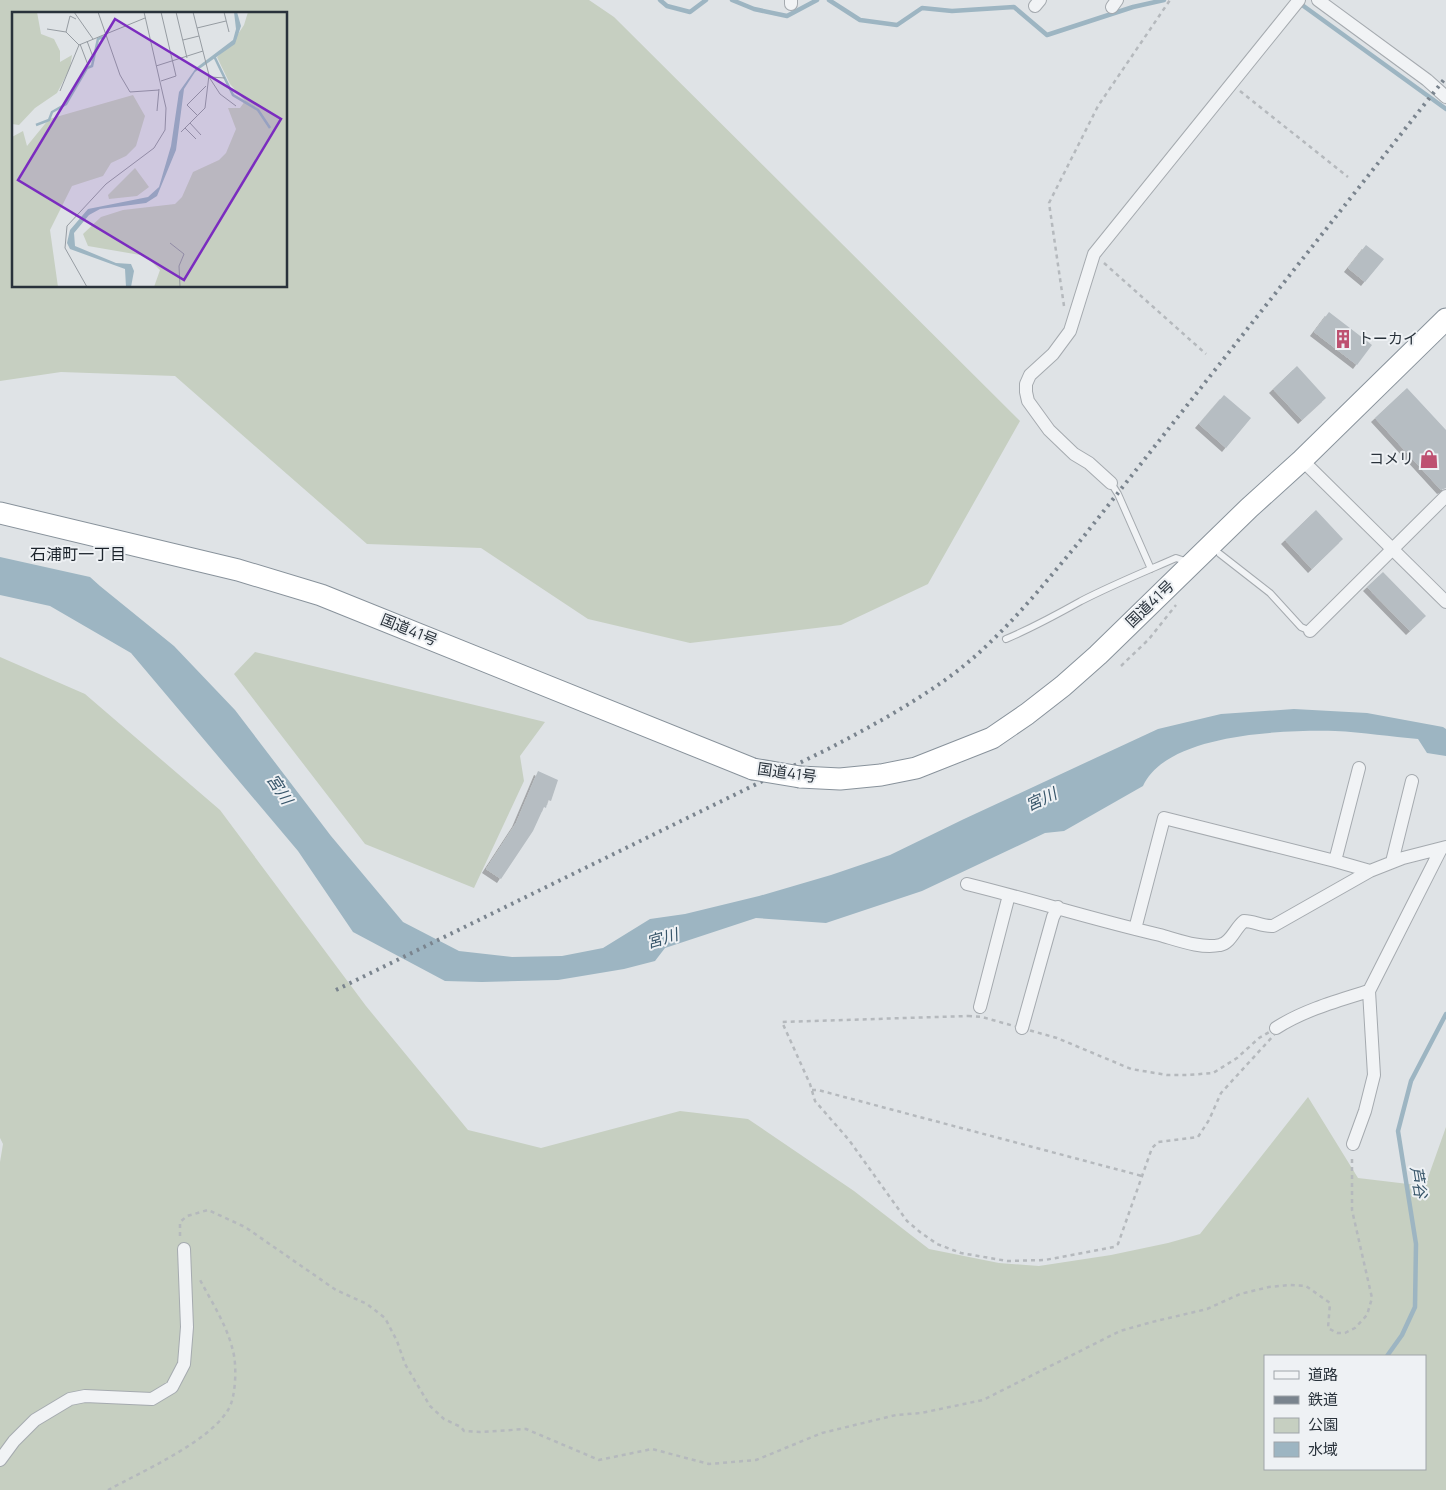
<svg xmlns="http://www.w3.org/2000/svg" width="1446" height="1490" font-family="Manrope,'Noto Sans JP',sans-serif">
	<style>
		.green { fill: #c6cfc1; fill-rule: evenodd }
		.water { fill: #9db5c2 }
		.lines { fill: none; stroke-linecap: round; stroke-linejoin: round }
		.stream { stroke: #9db5c2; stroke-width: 4.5 }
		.building { fill: #b6bdc2; filter: url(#shadow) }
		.service-casing { stroke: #a5aaaf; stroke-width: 8 }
		.minor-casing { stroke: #a5aaaf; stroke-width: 14 }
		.trunk-casing { stroke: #88929b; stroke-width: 23 }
		.path { stroke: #b5b9bd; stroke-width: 2.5; stroke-dasharray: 4 4; stroke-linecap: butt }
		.service { stroke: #f1f3f5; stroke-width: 6 }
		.minor { stroke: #f1f3f5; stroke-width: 12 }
		.trunk { stroke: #fff; stroke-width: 21 }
		.rail { stroke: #7a848e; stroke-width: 4; stroke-dasharray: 2.5 5; stroke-linecap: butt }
		.trunk-bridge-casing { stroke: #88929b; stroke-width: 23; stroke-linecap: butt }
		.trunk-bridge { stroke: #fff; stroke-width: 21 }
		.labels { text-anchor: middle; stroke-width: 4; stroke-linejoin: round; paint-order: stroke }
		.poi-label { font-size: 15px; fill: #29323b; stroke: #eef1f4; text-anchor: start }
		.street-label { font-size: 15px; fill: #29323b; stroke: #eef1f4 }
		.neighbourhood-label { font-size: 16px; fill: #1c242c; stroke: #eef1f4 }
		.water-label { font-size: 16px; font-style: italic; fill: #38566a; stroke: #eef1f4 }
		.inset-river { fill: none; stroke: #9db5c2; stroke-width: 2.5 }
		.inset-road { fill: none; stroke: #969ca2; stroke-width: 1 }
		.view { fill: #7b2cbf; fill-opacity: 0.15; stroke: #7b2cbf; stroke-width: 2.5 }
		.inset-edge { fill: none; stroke: #29323b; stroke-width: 2.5 }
	</style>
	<defs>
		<filter id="shadow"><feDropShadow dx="-4" dy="4" stdDeviation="0" flood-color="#0004"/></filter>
	</defs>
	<rect width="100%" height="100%" fill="#dfe3e6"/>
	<path class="green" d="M0,0h589l25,17 406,404 -92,163 -87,41 -151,18 -102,-24 -107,-71 -114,-4 -192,-168 -114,-4 -61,9zM14,14h272v272h-272z
		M255,652l290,70 -25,34 4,25 -50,107 -109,-44 -131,-170z
		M0,657l85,37 135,116 146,196 102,124 73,18 139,-37 68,8 106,72 75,58 70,14 40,3 72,-11 57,-12 32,-9 108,-137 50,81 67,8 21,-59v363h-1446v-328l3,-18 -3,-6zM1265,1356h160v113h-160z"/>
	<path class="water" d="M0,557l90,20 10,9 74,60 61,64 96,126 72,86 56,29 53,6 50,-1 41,-8 47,-29 35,-5 74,-18 72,-21 59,-20 74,-36 194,-90 63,-15 73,-5 73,4 76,14 3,2v27l-19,-3 -9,-14c-27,-2 -55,-7 -83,-8 -51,-1 -168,2 -192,55l-79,45 -19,2 -123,58 -96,32 -70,-5 -91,30 -10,13 -31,8 -66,11 -76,2 -37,-1 -92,-49 -55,-81 -167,-198 -81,-47 -50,-11z"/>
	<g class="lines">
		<path class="stream" d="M660,0l7,6 23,6 16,-12
			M732,0l22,9 33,7 30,-16
			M829,0l31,20 37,5 25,-17 30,3 62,-4 33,28 86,-28 31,-7
			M1298,2l148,107
			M1387,1356l15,-21 13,-28 1,-63 -18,-113 13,-50 35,-67"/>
	</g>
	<path class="building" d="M1366,245l18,14 -19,23 -17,-14z
		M1329,312l43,33 -15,20 -43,-33z
		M1297,366l29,32 -24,22 -29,-31z
		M1407,388l39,42v58l-5,2 -66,-72z
		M1224,395l27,23 -25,30 -27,-24z
		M1316,510l27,29 -31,30 -27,-29z
		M1383,572l43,44 -16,15 -43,-44z
		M538,771l20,9 -7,21 -3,-1 -2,8 -2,-1 -11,24 -32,48 -15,-10 30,-46z"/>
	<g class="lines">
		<g class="service-casing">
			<path id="service" d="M1111,483l7,11 33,75
				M1220,554l50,39 31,34 9,4
				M1006,639c26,-11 50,-24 75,-38 31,-16 63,-29 95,-43l12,4"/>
		</g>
		<g class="minor-casing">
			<path id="minor" d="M1318,0l109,80 19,17
				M791,4v-4
				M1035,6l5,-6
				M1112,7l5,-7
				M1302,460l144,142
				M1111,483l-22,-20 -15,-9 -25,-24 -21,-29 -2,-9v-8l4,-9 23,-21 17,-23 24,-77 205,-254
				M1310,631l136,-135
				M1335,861l24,-93
				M1392,862l20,-81
				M967,884c65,16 128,36 193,51 18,5 41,14 60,10 11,-2 15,-17 24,-24 10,0 19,6 29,5l97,-55 33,-13 43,-11
				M1135,929l29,-111 171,43 35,10
				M980,1007l29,-112
				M1022,1028l31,-111 5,-10
				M1276,1028c28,-18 61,-27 93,-37
				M1353,1144l12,-33 9,-36 -5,-84 72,-142
				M0,1460l14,-19 21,-21 35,-21 15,-3 67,3 20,-12 12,-23 3,-37 -3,-78"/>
		</g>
		<g class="trunk-casing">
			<path id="trunk" d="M0,513l238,57 83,25 432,174
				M800,777l40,2 41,-4 35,-7 76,-30 35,-24 36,-28 35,-31 151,-147 53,-48 144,-141"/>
		</g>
		<path class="path" d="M1240,91l108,86
			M1104,263l102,91
			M1064,306l-15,-103 49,-97 72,-106
			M1121,666l28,-27 27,-34
			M968,1016l14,1 75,21 74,31 36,6h21l25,-2 24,-15 22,-20 17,-10 -2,7 -53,58 -12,27 -11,17 -40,5 -6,6 -34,96 -4,3 -69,13 -38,1 -46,-8 -24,-9 -17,-12 -13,-11 -58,-81 -34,-39 -5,-17 -28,-62z
			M812,1090h6l324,86
			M180,1236v-14l7,-6 21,-6 37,17 91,63 31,14 18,14 12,23 8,23 25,42 14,13 17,8 3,4 16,1 46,-3 73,31 53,-11 57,15 47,-4 66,-27 74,-18 25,-2 62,-13 137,-69 32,-9 55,-13 33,-15 29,-7 21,-2 16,1 24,17 -2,25 9,5h8l10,-5 12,-13 5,-17 -20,-88v-55
			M108,1490c33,-18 101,-48 120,-80 8,-12 9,-45 5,-59 -6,-26 -22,-50 -34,-73"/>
		<use href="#service" class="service"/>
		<use href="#minor" class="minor"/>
		<use href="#trunk" class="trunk"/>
		<path class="rail" d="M336,990l492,-241c44,-23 88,-47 128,-77 49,-38 89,-89 128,-136l362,-459"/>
		<g class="trunk-bridge-casing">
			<path id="trunk-bridge" d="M753,769l47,8"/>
		</g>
		<use href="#trunk-bridge" class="trunk-bridge"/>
	</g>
	<defs>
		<g id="building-bare" transform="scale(1.5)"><path d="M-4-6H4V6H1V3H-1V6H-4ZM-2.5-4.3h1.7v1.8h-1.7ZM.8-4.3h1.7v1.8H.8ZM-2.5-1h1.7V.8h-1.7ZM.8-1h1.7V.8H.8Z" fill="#be5171" stroke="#eef1f4" stroke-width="2.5" paint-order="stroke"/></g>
		<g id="shop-bare" transform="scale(1.5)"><path d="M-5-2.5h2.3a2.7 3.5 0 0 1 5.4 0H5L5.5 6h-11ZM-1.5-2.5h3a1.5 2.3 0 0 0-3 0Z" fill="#be5171" stroke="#eef1f4" stroke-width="2.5" paint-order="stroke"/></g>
	</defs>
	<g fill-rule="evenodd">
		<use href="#building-bare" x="1343" y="339"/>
		<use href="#shop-bare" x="1429" y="459"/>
	</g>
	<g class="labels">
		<g class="poi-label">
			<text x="1358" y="344">トーカイ</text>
			<text x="1414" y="464" text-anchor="end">コメリ</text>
		</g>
		<g class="street-label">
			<text transform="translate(1150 604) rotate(-44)" y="5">国道41号</text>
			<text transform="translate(409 630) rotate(22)" y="5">国道41号</text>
			<text transform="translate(787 773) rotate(8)" y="5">国道41号</text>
		</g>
		<g class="neighbourhood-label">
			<text x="78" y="560">石浦町一丁目</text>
		</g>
		<g class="water-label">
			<text transform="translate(280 789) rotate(57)" y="6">宮川</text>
			<text transform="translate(1041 799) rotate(-25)" y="6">宮川</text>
			<text transform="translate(662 938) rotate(-16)" y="6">宮川</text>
			<text transform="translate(1419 1182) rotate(81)" y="6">芦谷</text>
		</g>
	</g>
	<g transform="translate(12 12)">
		<rect width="275" height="275" fill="#dfe3e6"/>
		<path d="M0,0h25l4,22 13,5 6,12v11l12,-7 -2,13 -13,25 -22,15 -16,17 -7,-1zM236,0h39v275h-133l6,-17 -14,-14 -58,-10 -5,-12 18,-17 22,-7 52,-6 7,-7 11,-25 26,-12 7,-7 10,-24 -8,-21h12l5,-7 -15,-17 -13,-27 15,-14 12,-18zM121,83l12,21 -9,30 -10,10 -15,7 -8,13 -31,10 -22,44 8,57h-46v-150l11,-6 4,15 22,-27zM123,156l14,19 -12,9 -28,3 -1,-4z" fill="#c6cfc1"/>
		<path d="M222,0h3l4,14 -6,18 -40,28 -11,17 -8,61 -19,46 -11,7 -46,6 -11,6 -15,18 1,13 41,17 15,1 3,7 -3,16h-5l-1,-18 -55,-20 -3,-6 3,-13 18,-21 60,-12 11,-10 12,-41 8,-54 17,-24 37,-28 3,-11z" fill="#9db5c2"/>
		<path class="inset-river" d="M202,44l19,39 25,15 12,18M24,113l13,-5 3,-8 14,-8 21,-36 5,-2 6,-27 5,-2"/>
		<path class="inset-road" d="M62,0l19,27M86,0l22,63 10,17 29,-2M149,0l15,64 -15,5M164,0l11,46M212,0l5,20M185,16l29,-7M35,17l19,3 13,13M54,20l4,-16 6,3M171,28l16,-4M75,29l6,16M68,32l8,21M67,33l66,-27M144,54l47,-15M197,65l11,17 16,12M198,65l15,1M48,79l19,-46M145,99l2,-22M186,104l-11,-11 19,-19M178,111l11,12M173,116l11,11M169,120l24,-24 4,-33 -16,-63M158,231l14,11 -5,12 1,21M75,275l-22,-39 2,-22 39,-42 48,-36 11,-18 1,-22 -22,-96"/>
		<path class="view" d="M103,7l166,100 -97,161 -166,-100z"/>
		<rect width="275" height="275" class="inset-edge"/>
	</g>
	<rect x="1264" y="1355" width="162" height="115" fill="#eef1f4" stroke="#9fa5aa"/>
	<rect x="1274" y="1371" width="25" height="8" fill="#f1f3f5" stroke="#9fa5aa"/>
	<text x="1308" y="1380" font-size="15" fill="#29323b">道路</text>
	<rect x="1274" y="1396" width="25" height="8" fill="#7a848e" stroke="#9fa5aa"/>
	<text x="1308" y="1405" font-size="15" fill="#29323b">鉄道</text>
	<rect x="1274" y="1418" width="25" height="15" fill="#c6cfc1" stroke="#9fa5aa"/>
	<text x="1308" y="1430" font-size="15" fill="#29323b">公園</text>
	<rect x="1274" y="1442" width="25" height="15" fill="#9db5c2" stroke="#9fa5aa"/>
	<text x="1308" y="1455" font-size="15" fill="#29323b">水域</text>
</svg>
